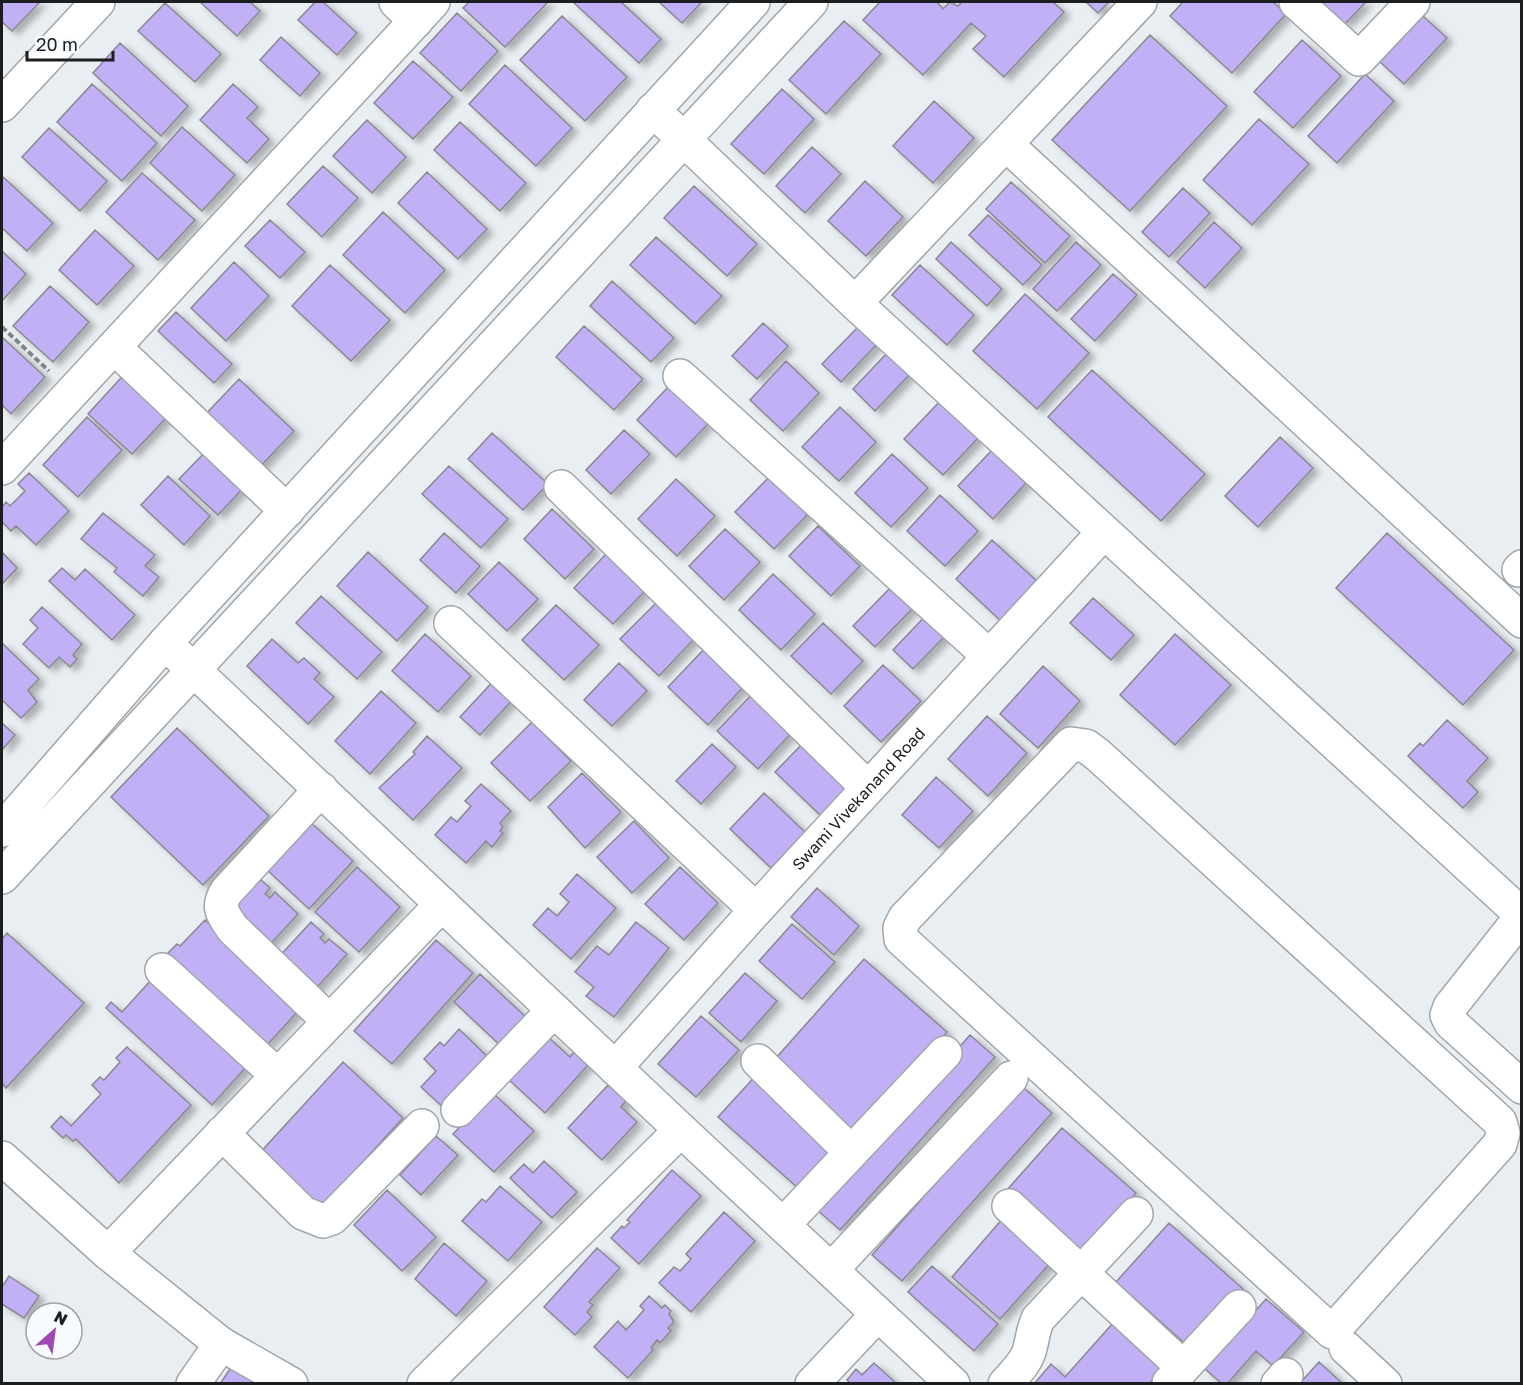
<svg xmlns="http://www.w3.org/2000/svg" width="1523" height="1385" font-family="'Golos Text',sans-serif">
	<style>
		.building { fill: #c2b0f6; stroke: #89888e; stroke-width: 1.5; filter: url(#shadow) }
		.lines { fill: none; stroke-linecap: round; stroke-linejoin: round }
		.minor-casing { stroke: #a1a6aa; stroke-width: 36 }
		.major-casing { stroke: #a1a6aa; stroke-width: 36 }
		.path { stroke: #828588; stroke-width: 4; stroke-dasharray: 6 3; stroke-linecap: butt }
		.minor { stroke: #fff; stroke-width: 33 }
		.major { stroke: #fff; stroke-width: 33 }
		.labels { text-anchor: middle; stroke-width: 5; stroke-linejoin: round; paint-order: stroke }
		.street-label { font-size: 16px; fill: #1c1d1f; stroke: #f7fbff }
	</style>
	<defs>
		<filter id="shadow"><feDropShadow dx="6" dy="4" stdDeviation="3" flood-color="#0004"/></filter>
	</defs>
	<rect width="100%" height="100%" fill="#e9eef2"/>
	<path class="building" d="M2,2h38l-28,29 -10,-9z
		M200,2h50l10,9 -23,25z
		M315,2h8l34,31 -20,22 -39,-35z
		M469,2h79l-43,45 -42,-39z
		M573,2h48l40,37 -22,24z
		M659,2h43l-20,21z
		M880,2h57l6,7 7,-7 8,4 4,-4h91l11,10 -60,65 -31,-28 13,-13 -15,-13 -48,52 -60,-55z
		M1086,2h23l-11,11z
		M1183,2h90l13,12 -54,59 -62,-57z
		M1320,2h46l-21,22z
		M165,3l56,51 -26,28 -57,-51z
		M457,13l41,38 -37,40 -41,-38z
		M562,16l65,61 -42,44 -65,-61z
		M1423,16l24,22 -43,46 -24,-22z
		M844,21l37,33 -55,60 -37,-34z
		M1150,35l77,71 -97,105 -78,-71z
		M281,37l39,36 -20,23 -40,-36z
		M1302,40l39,36 -48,52 -39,-36z
		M120,43l68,63 -27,30 -68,-63z
		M413,61l40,36 -40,42 -39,-36z
		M505,65l67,63 -36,38 -67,-62z
		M1365,74l29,27 -57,62 -29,-27z
		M92,84l65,59 -35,38 -65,-59z
		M233,84l25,23 -11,11 22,21 -22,24 -47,-43z
		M782,89l32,30 -50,55 -33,-30z
		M934,101l40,37 -41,45 -40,-37z
		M1259,119l50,45 -57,61 -49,-45z
		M367,120l39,37 -34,36 -39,-37z
		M460,122l66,61 -26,28 -66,-61z
		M182,127l53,48 -33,36 -52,-48z
		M49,128l58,53 -27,30 -58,-54z
		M812,147l29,27 -36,39 -29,-27z
		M323,166l35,32 -36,39 -35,-33z
		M427,172l60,57 -29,30 -60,-56z
		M142,173l53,47 -37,40 -52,-48z
		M2,176l51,47 -26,28 -25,-23z
		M865,181l38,36 -37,39 -38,-35z
		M1011,182l59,54 -25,27 -59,-54z
		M694,186l63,58 -30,32 -63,-58z
		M1183,188l27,25 -41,44 -27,-25z
		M383,212l62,58 -40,43 -62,-58z
		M988,215l54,50 -19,20 -54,-50z
		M270,220l35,32 -25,26 -35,-32z
		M1214,222l28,26 -37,40 -28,-26z
		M95,230l39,36 -37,39 -38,-35z
		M656,237l66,59 -27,28 -65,-59z
		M951,242l51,47 -15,17 -51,-47z
		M1076,242l25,23 -44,46 -24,-22z
		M2,251l24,23 -24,27z
		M234,262l35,34 -43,45 -35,-33z
		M330,265l60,55 -39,41 -59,-55z
		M920,265l54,50 -27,30 -55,-50z
		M1113,274l24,21 -42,46 -24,-22z
		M612,281l62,57 -23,24 -61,-56z
		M50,286l39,36 -36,40 -40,-36z
		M1025,294l64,59 -52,56 -64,-58z
		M176,312l56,52 -18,19 -56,-52z
		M763,323l25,23 -31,33 -25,-23z
		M584,326l59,53 -29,31 -58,-53z
		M858,327l19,17 -36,38 -19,-18z
		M2,337l43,40 -34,37 -9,-9z
		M887,353l23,21 -35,37 -22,-22z
		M786,361l33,32 -36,38 -33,-31z
		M128,370l44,42 -40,42 -44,-40z
		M1092,370l113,104 -44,47 -113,-104z
		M239,379l55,52 -37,39 -55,-52z
		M669,386l39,38 -32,33 -39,-37z
		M943,398l39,36 -39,41 -39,-36z
		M840,407l36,35 -37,39 -37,-34z
		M87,417l35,33 -44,47 -35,-32z
		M624,430l26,24 -39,40 -25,-24z
		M492,433l56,51 -25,26 -55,-51z
		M1280,437l33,31 -55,59 -33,-31z
		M211,446l38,36 -31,33 -39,-36z
		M992,450l35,32 -34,37 -35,-33z
		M892,454l36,34 -37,39 -36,-34z
		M449,466l59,53 -27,29 -59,-54z
		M29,473l40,38 -33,34 -20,-19 -5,5 -9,-9v-15l4,-5 4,4 15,-15 -7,-7z
		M772,474l39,37 -37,38 -39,-37z
		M168,476l42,40 -26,29 -43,-40z
		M676,479l39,37 -38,40 -39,-37z
		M940,495l38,36 -33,35 -38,-35z
		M552,509l42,40 -29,30 -41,-40z
		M103,513l52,42 -10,11 14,11 -16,19 -29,-24 3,-4 -36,-29z
		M818,526l42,40 -29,30 -42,-40z
		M725,529l35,33 -36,38 -35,-34z
		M444,533l36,33 -24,27 -36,-33z
		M1387,533l127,117 -51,55 -127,-117z
		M992,540l48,44 -37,39 -47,-44z
		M2,552l15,16 -15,16z
		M368,552l60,55 -31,34 -60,-55z
		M606,554l39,37 -32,33 -39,-36z
		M499,562l39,37 -31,32 -39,-37z
		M62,568l13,12 10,-11 50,46 -23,25 -63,-59z
		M773,574l42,40 -34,36 -42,-40z
		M892,586l22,21 -39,40 -22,-21z
		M321,596l61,56 -25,27 -61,-56z
		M1093,598l41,37 -23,25 -41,-37z
		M657,602l38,36 -36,38 -39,-37z
		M556,605l43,40 -35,35 -42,-40z
		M42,607l40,37 -9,11 4,4 -7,8 -11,-10 -10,11 -26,-24 15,-16 -8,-8z
		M928,613l20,20 -35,36 -20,-19z
		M823,623l40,38 -32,33 -40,-38z
		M425,634l46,42 -33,36 -46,-41z
		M1175,634l56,51 -56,60 -55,-50z
		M272,639l26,24 6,-5 16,15 -6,6 20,18 -26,27 -61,-58z
		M2,643l37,36 -11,11 9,12 -16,16 -19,-18z
		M706,647l40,37 -38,41 -40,-38z
		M619,663l28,28 -35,35 -28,-26z
		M883,665l38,36 -40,41 -37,-36z
		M1043,666l37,35 -42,47 -38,-34z
		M498,676l20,18 -38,41 -20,-18z
		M756,690l40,38 -38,41 -41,-38z
		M381,691l35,32 -46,51 -35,-33z
		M987,716l40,37 -39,43 -40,-37z
		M1447,720l41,38 -21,23 11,11 -15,16 -55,-52 12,-13 3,3z
		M532,722l39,39 -41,40 -39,-38z
		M2,723l13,12 -13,15z
		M177,728l92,88 -66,69 -92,-88z
		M427,736l35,32 -49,52 -34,-32 36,-34 -2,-2z
		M806,740l46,43 -31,33 -46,-44z
		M712,744l24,23 -35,37 -25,-23z
		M582,773l39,39 -36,36 -37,-41z
		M936,777l37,34 -34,37 -37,-33z
		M481,784l30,27 -11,12 3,4 -3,4 3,2 -11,14 -6,-6 -20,22 -31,-28 16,-18 6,5 14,-16 -6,-5z
		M764,793l41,39 -34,36 -41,-39z
		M309,821l44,40 -44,48 -43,-40z
		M634,821l35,37 -37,35 -35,-36z
		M357,867l43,40 -41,45 -44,-40z
		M680,867l38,36 -34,37 -39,-36z
		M577,874l39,34 -45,51 -38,-34 15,-17 9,8 12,-14 -9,-8z
		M260,879l10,9 -5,6 5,4 5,-6 23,22 -33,36 -38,-35z
		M817,888l42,38 -25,29 -43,-38z
		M205,920l96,88 -34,37 -100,-91 10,-10 3,2z
		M311,922l13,12 -4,4 5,5 4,-4 18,15 -35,39 -36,-33z
		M636,922l33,26 -55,69 -28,-21 8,-9 -19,-15 22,-26 12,9z
		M792,924l43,38 -33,37 -43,-38z
		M7,933l77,70 -78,85 -4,-5v-144z
		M436,940l37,33 -81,91 -38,-33z
		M864,959l83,73 -97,108 -82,-73z
		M745,973l32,28 -36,41 -32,-29z
		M480,974l50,47 -27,27 -49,-46z
		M152,979l95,87 -35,39 -106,-97 5,-6 11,10z
		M701,1016l38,34 -43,47 -38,-33z
		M459,1029l33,32 -46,49 -25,-23 15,-16 -12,-12 16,-17 4,4z
		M970,1035l25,22 -155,173 -25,-22z
		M547,1036l23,21 4,-5 14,13 -43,48 -37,-34z
		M127,1047l64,58 -72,78 -43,-44 -3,2 -7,-6 -3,3 -12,-11 10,-11 10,10 30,-32 -9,-9 8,-8 4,3 16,-18 -4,-4z
		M343,1062l60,56 -87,95 -60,-56z
		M759,1072l81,71 -41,46 -81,-72z
		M608,1085l18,16 -5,6 16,15 -35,38 -34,-32z
		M1022,1086l30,27 -150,168 -30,-26z
		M493,1093l41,38 -40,41 -41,-38z
		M1062,1128l74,65 -56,63 -74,-65z
		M436,1136l22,19 -37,40 -21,-20z
		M544,1161l33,31 -25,26 -42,-40 14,-14 9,9z
		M672,1170l29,26 -62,68 -28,-26 11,-12 2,2 6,-6 -3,-2z
		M500,1186l42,36 -34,39 -46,-40 20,-22 4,3z
		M387,1190l49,47 -34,34 -48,-46z
		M724,1212l31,29 -64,71 -32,-29 15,-16 6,4 11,-12 -5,-5z
		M1004,1217l49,43 -53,59 -48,-42z
		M1169,1223l74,66 -53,59 -74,-66z
		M444,1243l43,38 -31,35 -41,-37z
		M597,1248l23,20 -31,34 4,3 -6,7 5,5 -17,18 -31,-28z
		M932,1266l66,58 -24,27 -66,-59z
		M9,1276l30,20 -15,22 -22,-14v-17z
		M649,1296l13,12 3,-3 6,6 -2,3 5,8 -6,6 3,3 -11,12 -3,-3 -6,8 2,2 -25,28 -34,-31 24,-26 8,9 18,-20 -4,-4z
		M1266,1299l38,33 -31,34 -17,-15 -29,33h-5l-18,-16z
		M1121,1314l50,44 -22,26h-115l17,-20 14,13z
		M235,1361l33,23h-48z
		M1319,1362l24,22h-44z
		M874,1363l23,21h-46l-4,-4 9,-11 6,6z"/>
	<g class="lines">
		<g class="minor-casing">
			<g id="minor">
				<path d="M396,2l20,19"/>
				<path d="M1296,2l63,57 54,-57"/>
				<path d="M2,105l96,-103"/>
				<path d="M653,110l202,193 667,612"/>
				<path d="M1006,144l516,477"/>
				<path d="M855,303l285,-301"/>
				<path d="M114,347l173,164"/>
				<path d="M680,376l309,280"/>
				<path d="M2,468l431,-466"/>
				<path d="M561,487l307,301"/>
				<path d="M1519,570l3,-3"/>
				<path d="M451,623l305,287"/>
				<path d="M165,643l516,487 272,254"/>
				<path d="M1071,744l15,2 12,9 402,367 3,11 -3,11 -168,188 -431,-393 -1,-11 5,-10z"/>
				<path d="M321,789l-94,102c-11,16 -4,24 6,38l96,92"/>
				<path d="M1522,916l-72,91 -3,8 4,8 71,64"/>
				<path d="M162,970l115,105"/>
				<path d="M758,1061l93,91"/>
				<path id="s1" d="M615,1068l141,-158 348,-378"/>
				<path d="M458,1110l96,-100"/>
				<path d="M222,1133l81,80 20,8 9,-3 90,-92"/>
				<path d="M2,1158l106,95 113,91"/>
				<path d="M1009,1206l174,161"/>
				<path d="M783,1225l162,-172"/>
				<path d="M108,1253l334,-349"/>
				<path d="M831,1270l180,-192"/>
				<path d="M1346,1348l39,36"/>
				<path d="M1169,1383l70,-76"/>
				<path d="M193,1384l28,-40 70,40"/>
				<path d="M424,1384l257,-254"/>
				<path d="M812,1384l66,-70"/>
				<path d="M1005,1384c10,-11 22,-22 25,-36 3,-11 3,-18 8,-29l98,-105"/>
				<path d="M1278,1384l8,-9"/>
			</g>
		</g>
		<g class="major-casing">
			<path id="major" d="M2,830l163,-187 588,-641
				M2,877l809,-875"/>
		</g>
		<path class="path" d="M2,327l47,44"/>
		<use href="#minor" class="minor"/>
		<use href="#major" class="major"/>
	</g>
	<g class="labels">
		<g class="street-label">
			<text dy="6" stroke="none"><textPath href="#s1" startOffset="363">Swami Vivekanand Road</textPath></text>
		</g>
	</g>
	<rect width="1523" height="1385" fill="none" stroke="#1c1d1f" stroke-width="6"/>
	<g transform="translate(54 1331) rotate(28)"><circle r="28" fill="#f7fbff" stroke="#9fa2a5" stroke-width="1.5"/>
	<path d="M0-4.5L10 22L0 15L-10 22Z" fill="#a048b4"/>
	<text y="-9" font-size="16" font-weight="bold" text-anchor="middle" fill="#1c1d1f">N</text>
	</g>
	<path d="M27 51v9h86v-9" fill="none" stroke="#1c1d1f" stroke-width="3"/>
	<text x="36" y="51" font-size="18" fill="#1c1d1f" stroke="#f7fbff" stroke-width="4.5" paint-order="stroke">20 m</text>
</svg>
